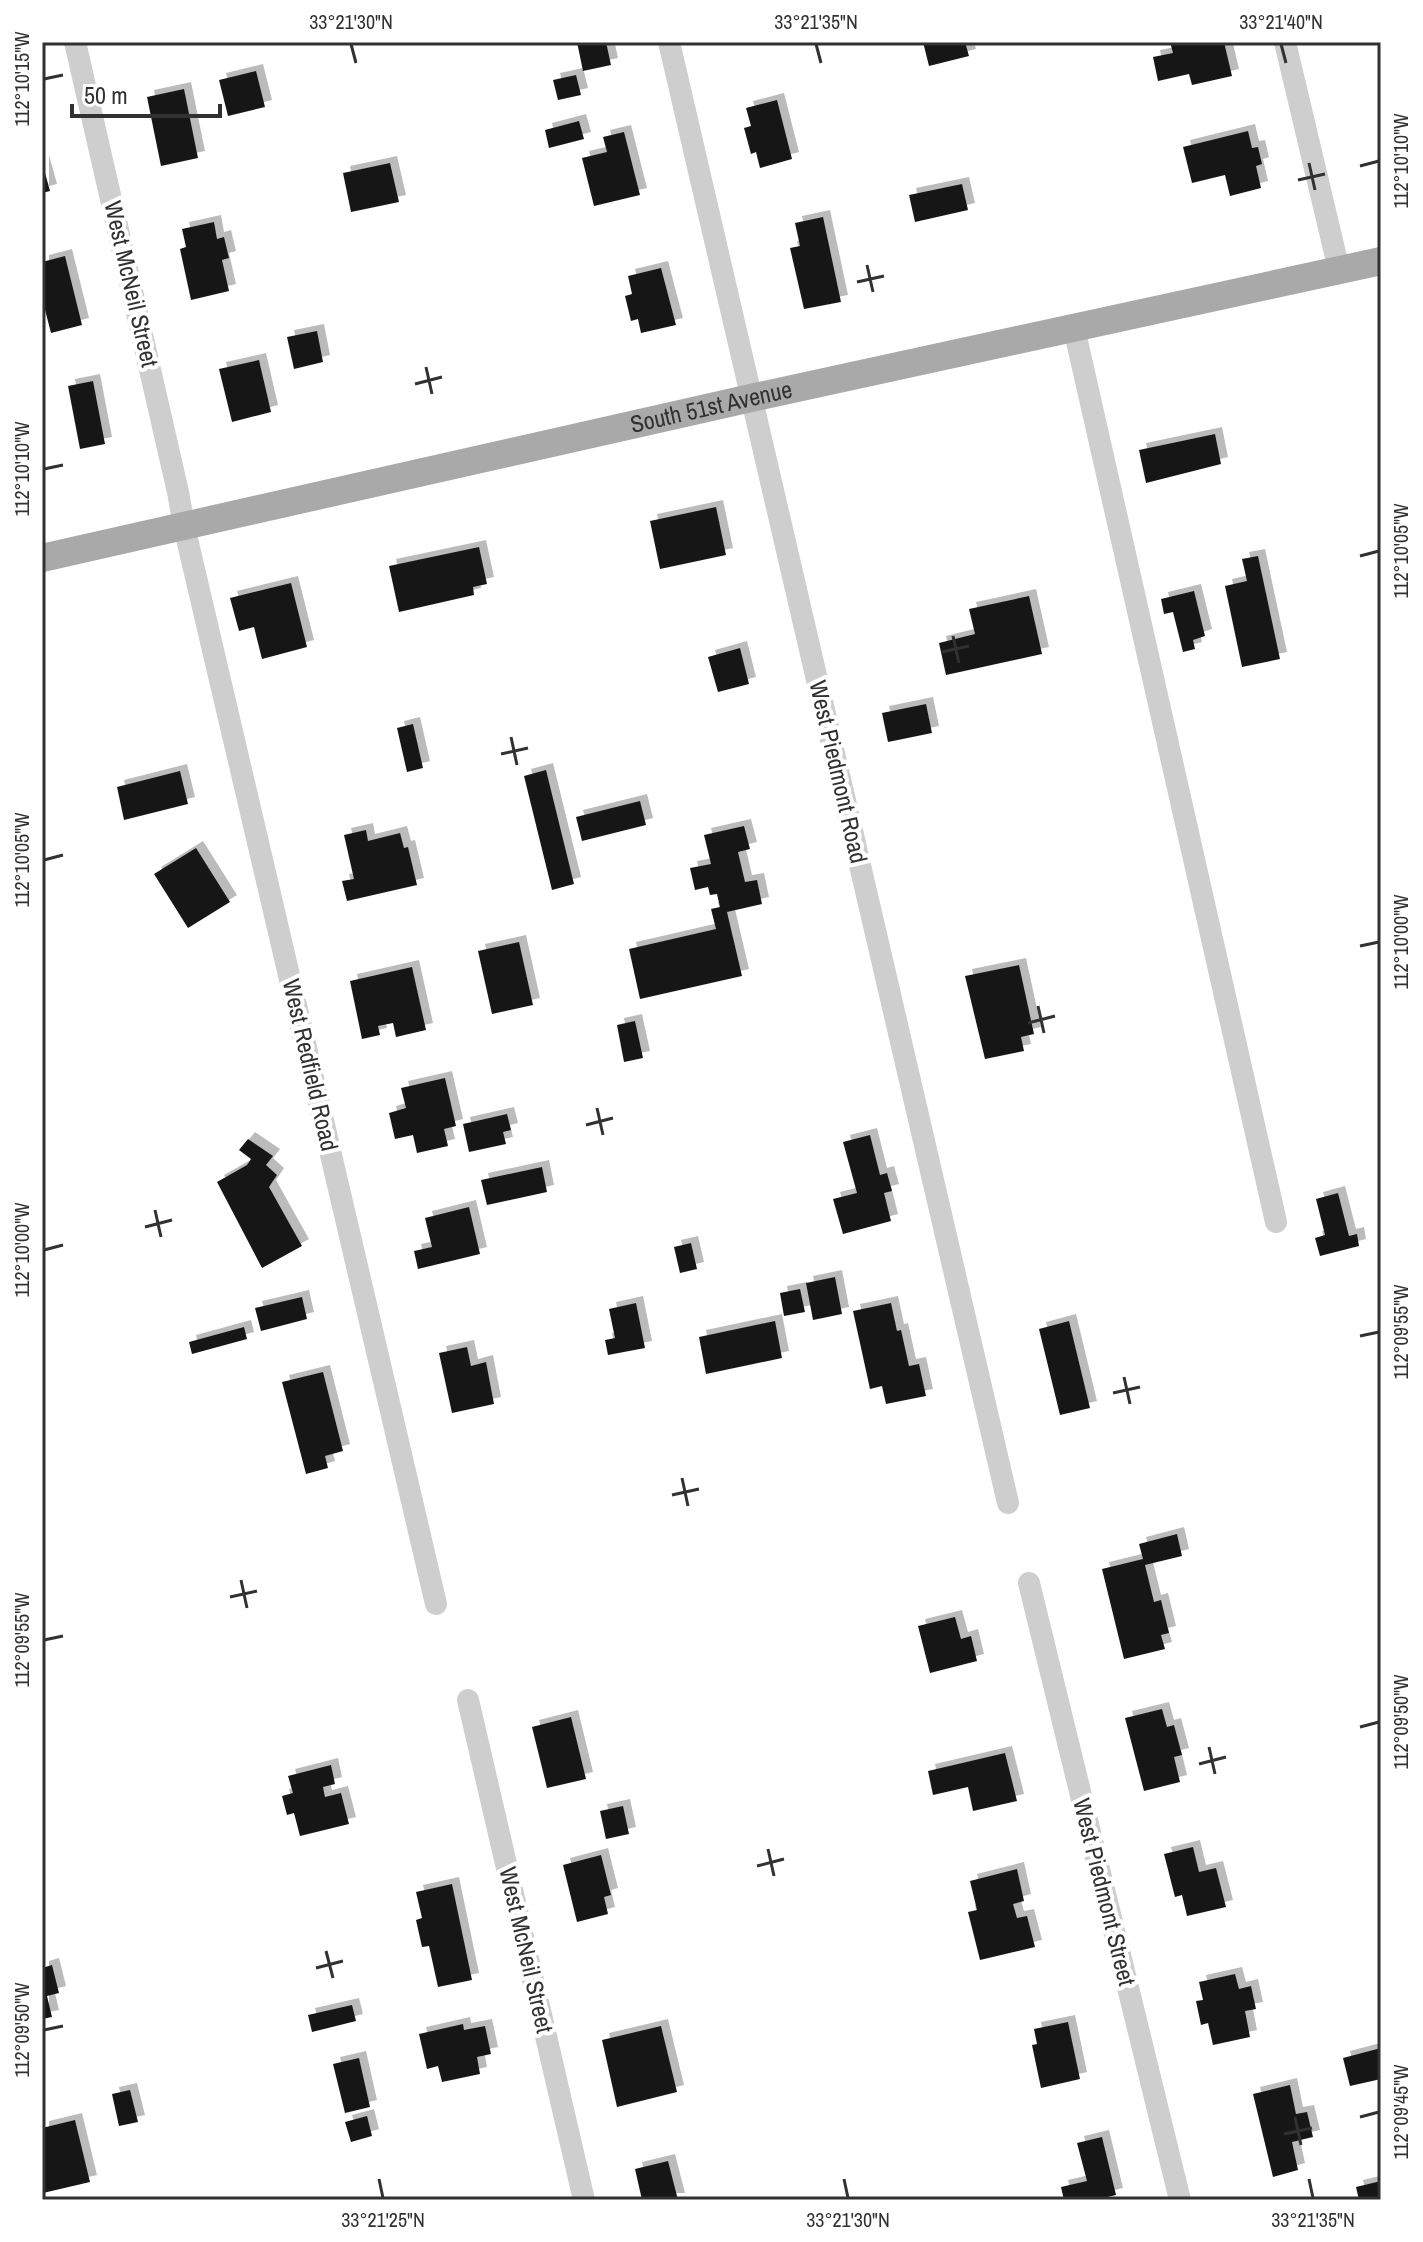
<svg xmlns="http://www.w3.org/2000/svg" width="1423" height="2242" font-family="'Archivo Narrow',sans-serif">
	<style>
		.building { fill: #181818; filter: url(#shadow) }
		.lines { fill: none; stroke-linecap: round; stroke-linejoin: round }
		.minor { stroke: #cecece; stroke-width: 22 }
		.major { stroke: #a9a9a9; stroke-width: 28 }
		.ticks { fill: none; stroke: #313131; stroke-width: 3 }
		.labels { text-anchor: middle; stroke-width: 8; stroke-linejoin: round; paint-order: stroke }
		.street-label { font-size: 24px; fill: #313131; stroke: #fff }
		.neatline { fill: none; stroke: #313131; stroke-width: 3 }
		.ticks-label { font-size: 20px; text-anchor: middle; fill: #313131 }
	</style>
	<defs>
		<filter id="shadow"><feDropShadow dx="7" dy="-7" stdDeviation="0" flood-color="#0004"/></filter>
	</defs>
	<rect width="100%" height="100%" fill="#fff"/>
	<path class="building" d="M577,42h29l5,23 -28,6z
		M923,42h42l4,14 -40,10z
		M1170,42h54l8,34 -40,9 -3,-11 -31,7 -5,-24 20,-4z
		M256,71l9,36 -37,9 -9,-36z
		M576,75l5,20 -23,5 -5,-20z
		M184,89l14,69 -37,8 -14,-69z
		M777,100l15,59 -32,9 -4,-16 -5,2 -7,-26 7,-2 -5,-18z
		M579,121l5,18 -35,9 -4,-18z
		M1248,131l4,17 6,-1 4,17 -6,2 5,22 -31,8 -5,-21 -33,8 -9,-36z
		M624,132l16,63 -46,11 -12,-48 25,-6 -4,-15z
		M42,162l8,29 -8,2z
		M390,163l9,39 -48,10 -8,-39z
		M962,184l6,26 -53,12 -6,-27z
		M823,217l18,85 -37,7 -14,-61 10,-2 -5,-23z
		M214,222l3,17 7,-2 5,21 -7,2 7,31 -38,9 -11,-51 6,-2 -4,-18z
		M65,256l17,69 -31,8 -7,-27h-2v-44z
		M661,268l15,57 -35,8 -3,-14 -7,2 -6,-25 7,-2 -4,-18z
		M317,331l6,31 -29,7 -7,-32z
		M259,360l12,52 -39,10 -13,-53z
		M93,381l12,63 -25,5 -12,-63z
		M1215,434l6,30 -75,19 -7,-33z
		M716,507l10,48 -66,14 -10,-48z
		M479,547l8,37 -14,3 1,8 -75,17 -10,-46z
		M1258,556l22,103 -38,8 -17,-81 22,-5 -5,-22z
		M291,583l16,64 -45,12 -8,-32 -15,4 -9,-33z
		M1194,591l11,45 -12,4 2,9 -12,3 -10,-40 -9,2 -3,-15z
		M1029,596l13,58 -96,21 -7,-32 36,-9 -6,-25z
		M740,648l9,36 -31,8 -10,-35z
		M926,704l6,29 -44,9 -6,-29z
		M413,724l10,44 -16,4 -10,-44z
		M546,770l28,114 -22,6 -28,-114z
		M180,771l8,33 -64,16 -7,-33z
		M640,801l6,24 -64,16 -6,-24z
		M744,826l6,23 -12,3 7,30 12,-2 5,24 -35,8 15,64 -102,23 -11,-50 87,-20 -5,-20 9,-2 -3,-13 -7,1 -2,-8 -13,3 -5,-22 21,-4 -7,-29z
		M366,830l2,11 32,-8 4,15 4,-1 9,38 -70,16 -5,-20 12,-2 -10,-44z
		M196,848l34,54 -42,26 -34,-54z
		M519,942l14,63 -41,9 -14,-63z
		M1019,965l15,69 -13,3 3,14 -39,8 -20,-83z
		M412,967l14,63 -30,7 -3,-14 -15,3 2,9 -18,4 -12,-58z
		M635,1021l8,37 -19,4 -7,-37z
		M445,1078l11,48 -12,3 4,17 -31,7 -4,-18 -18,4 -6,-26 17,-5 -5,-20z
		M507,1114l4,16 -8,2 3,12 -37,8 -6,-28z
		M870,1135l10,40 7,-2 5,18 -8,2 7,28 -48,13 -10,-35 24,-6 -14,-51z
		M248,1139l25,17 -7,9 11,10 -8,12 33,59 -40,22 -45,-86 30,-17 4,-6 -12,-9z
		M542,1167l5,25 -60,13 -6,-25z
		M1338,1193l11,43 8,-2 2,12 -39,10 -5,-18 10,-3 -9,-36z
		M469,1207l11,47 -62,15 -4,-18 18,-4 -7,-29z
		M691,1243l6,26 -17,4 -6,-26z
		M835,1277l7,37 -29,6 -7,-37z
		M800,1289l5,23 -21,4 -4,-23z
		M302,1297l5,22 -46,12 -6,-23z
		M636,1303l9,45 -37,7 -3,-15 10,-2 -6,-29z
		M891,1303l6,28 4,-1 8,36 10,-2 7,32 -40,8 -4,-18 -12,3 -17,-78z
		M775,1321l7,37 -76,16 -7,-37z
		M1069,1321l21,87 -30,7 -21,-86z
		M244,1327l3,12 -55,15 -3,-12z
		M467,1347l4,19 15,-4 8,42 -42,9 -13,-60z
		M323,1372l20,79 -18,5 3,12 -22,6 -24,-92z
		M1177,1534l5,22 -37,9 9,37 7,-2 8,33 -8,2 4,14 -41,10 -22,-90 41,-10 -4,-15z
		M955,1617l6,22 10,-3 6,25 -47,12 -12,-47z
		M1162,1709l5,18 7,-2 8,30 -8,2 6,25 -36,9 -19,-73z
		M571,1717l15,62 -39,9 -15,-61z
		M1005,1753l12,48 -44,10 -5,-24 -35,8 -5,-24z
		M331,1765l4,19 -12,3 2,10 16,-4 8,31 -49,12 -6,-23 -7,2 -5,-19 11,-3 -5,-17z
		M623,1806l6,28 -23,5 -6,-28z
		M1193,1847l6,25 17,-4 10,39 -39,9 -5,-21 -7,2 -11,-43z
		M601,1855l10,40 -7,2 4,17 -31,8 -14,-57z
		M1017,1869l7,32 -11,3 4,14 10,-2 8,31 -55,13 -12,-48 9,-2 -7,-29z
		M452,1884l20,96 -34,7 -9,-41 -7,1 -6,-27 6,-2 -6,-26z
		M52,1965l7,28 -12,3 5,21 -10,2v-51z
		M1235,1974l4,15 12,-3 5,23 -11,2 5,26 -37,8 -5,-22 -7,2 -5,-24 7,-1 -4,-18z
		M352,2005l4,16 -44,11 -4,-17z
		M1068,2022l12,57 -39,9 -9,-43 5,-1 -3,-15z
		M463,2024l1,6 21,-4 6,28 -14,3 3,17 -38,8 -4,-16 -11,3 -8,-35z
		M661,2026l16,66 -60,15 -15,-67z
		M1381,2048v31l-31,7 -7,-28z
		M359,2058l11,49 -25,6 -12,-49z
		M1290,2085l6,29 11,-2 6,25 -21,5 6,28 -25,7 -20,-83z
		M130,2090l8,32 -19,4 -7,-32z
		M367,2116l5,20 -21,6 -6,-20z
		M75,2120l15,62 -47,11 -1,-65z
		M1102,2137l14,58 -21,5h-31l-3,-13 26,-6 -10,-38z
		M668,2161l10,39h-36l-7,-31z
		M1381,2181v19h-22l-3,-13z"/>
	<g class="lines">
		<path class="minor" d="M75,42l103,450 6,34 252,1078
			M669,42l339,1461
			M1285,42l54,228
			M1074,328l202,894
			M1029,1583l151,617
			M468,1700l116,500"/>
		<path class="major" id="s1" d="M42,558l709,-160 630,-137"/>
	</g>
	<path class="ticks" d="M351,44l5,19M816,44l5,19M1281,44l5,19M44,79l19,-4M1309,163l6,27M1360,166l19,-5M1298,180l27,-6M867,265l6,27M857,282l27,-6M426,367l6,27M415,384l27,-7M44,469l19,-4M1360,556l19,-5M953,636l6,27M942,652l27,-6M511,737l6,28M501,754l27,-6M44,860l19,-5M1360,946l19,-4M1038,1006l6,27M1028,1023l27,-7M597,1108l6,27M586,1125l27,-7M155,1210l6,27M145,1227l27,-7M44,1250l19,-5M1360,1336l19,-4M1124,1377l6,27M1113,1393l27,-6M682,1478l6,28M672,1495l27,-6M241,1580l6,28M230,1597l27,-6M44,1640l19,-4M1360,1727l19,-5M1209,1747l6,27M1199,1764l27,-7M768,1849l6,27M757,1866l27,-7M326,1951l7,27M316,1968l27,-7M44,2030l19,-4M1295,2117l6,28M1360,2117l19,-5M1284,2134l28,-6M379,2179l4,19M844,2179l4,19M1309,2179l4,19"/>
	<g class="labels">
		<g class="street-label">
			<text transform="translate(131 284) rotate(77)" y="8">West McNeil Street</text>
			<text dy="8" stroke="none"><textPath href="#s1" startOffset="686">South 51st Avenue</textPath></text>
			<text transform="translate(838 772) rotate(77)" y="8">West Piedmont Road</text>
			<text transform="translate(310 1065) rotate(77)" y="8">West Redfield Road</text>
			<text transform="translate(1104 1892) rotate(76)" y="8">West Piedmont Street</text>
			<text transform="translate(526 1950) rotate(77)" y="8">West McNeil Street</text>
		</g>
	</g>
	<rect width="1423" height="2242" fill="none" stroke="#ffffff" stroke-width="88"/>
	<path d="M72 104v12h148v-12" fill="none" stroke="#313131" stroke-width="4"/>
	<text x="84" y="104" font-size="24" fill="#313131" stroke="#ffffff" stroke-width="6" paint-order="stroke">50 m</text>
	<rect x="44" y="44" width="1335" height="2154" class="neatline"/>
	<g class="ticks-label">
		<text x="351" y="29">33°21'30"N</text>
		<text x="816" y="29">33°21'35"N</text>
		<text x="1281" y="29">33°21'40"N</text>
		<text transform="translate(22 79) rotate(-90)" y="7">112°10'15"W</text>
		<text transform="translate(1401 161) rotate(-90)" y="7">112°10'10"W</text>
		<text transform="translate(22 469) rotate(-90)" y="7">112°10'10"W</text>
		<text transform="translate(1401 551) rotate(-90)" y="7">112°10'05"W</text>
		<text transform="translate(22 860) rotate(-90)" y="7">112°10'05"W</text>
		<text transform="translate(1401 942) rotate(-90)" y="7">112°10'00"W</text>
		<text transform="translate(22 1250) rotate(-90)" y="7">112°10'00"W</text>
		<text transform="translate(1401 1332) rotate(-90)" y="7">112°09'55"W</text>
		<text transform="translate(22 1640) rotate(-90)" y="7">112°09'55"W</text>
		<text transform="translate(1401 1722) rotate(-90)" y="7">112°09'50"W</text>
		<text transform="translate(22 2030) rotate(-90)" y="7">112°09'50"W</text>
		<text transform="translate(1401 2112) rotate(-90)" y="7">112°09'45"W</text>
		<text x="383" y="2227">33°21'25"N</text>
		<text x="848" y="2227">33°21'30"N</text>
		<text x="1313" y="2227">33°21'35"N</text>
	</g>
</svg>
